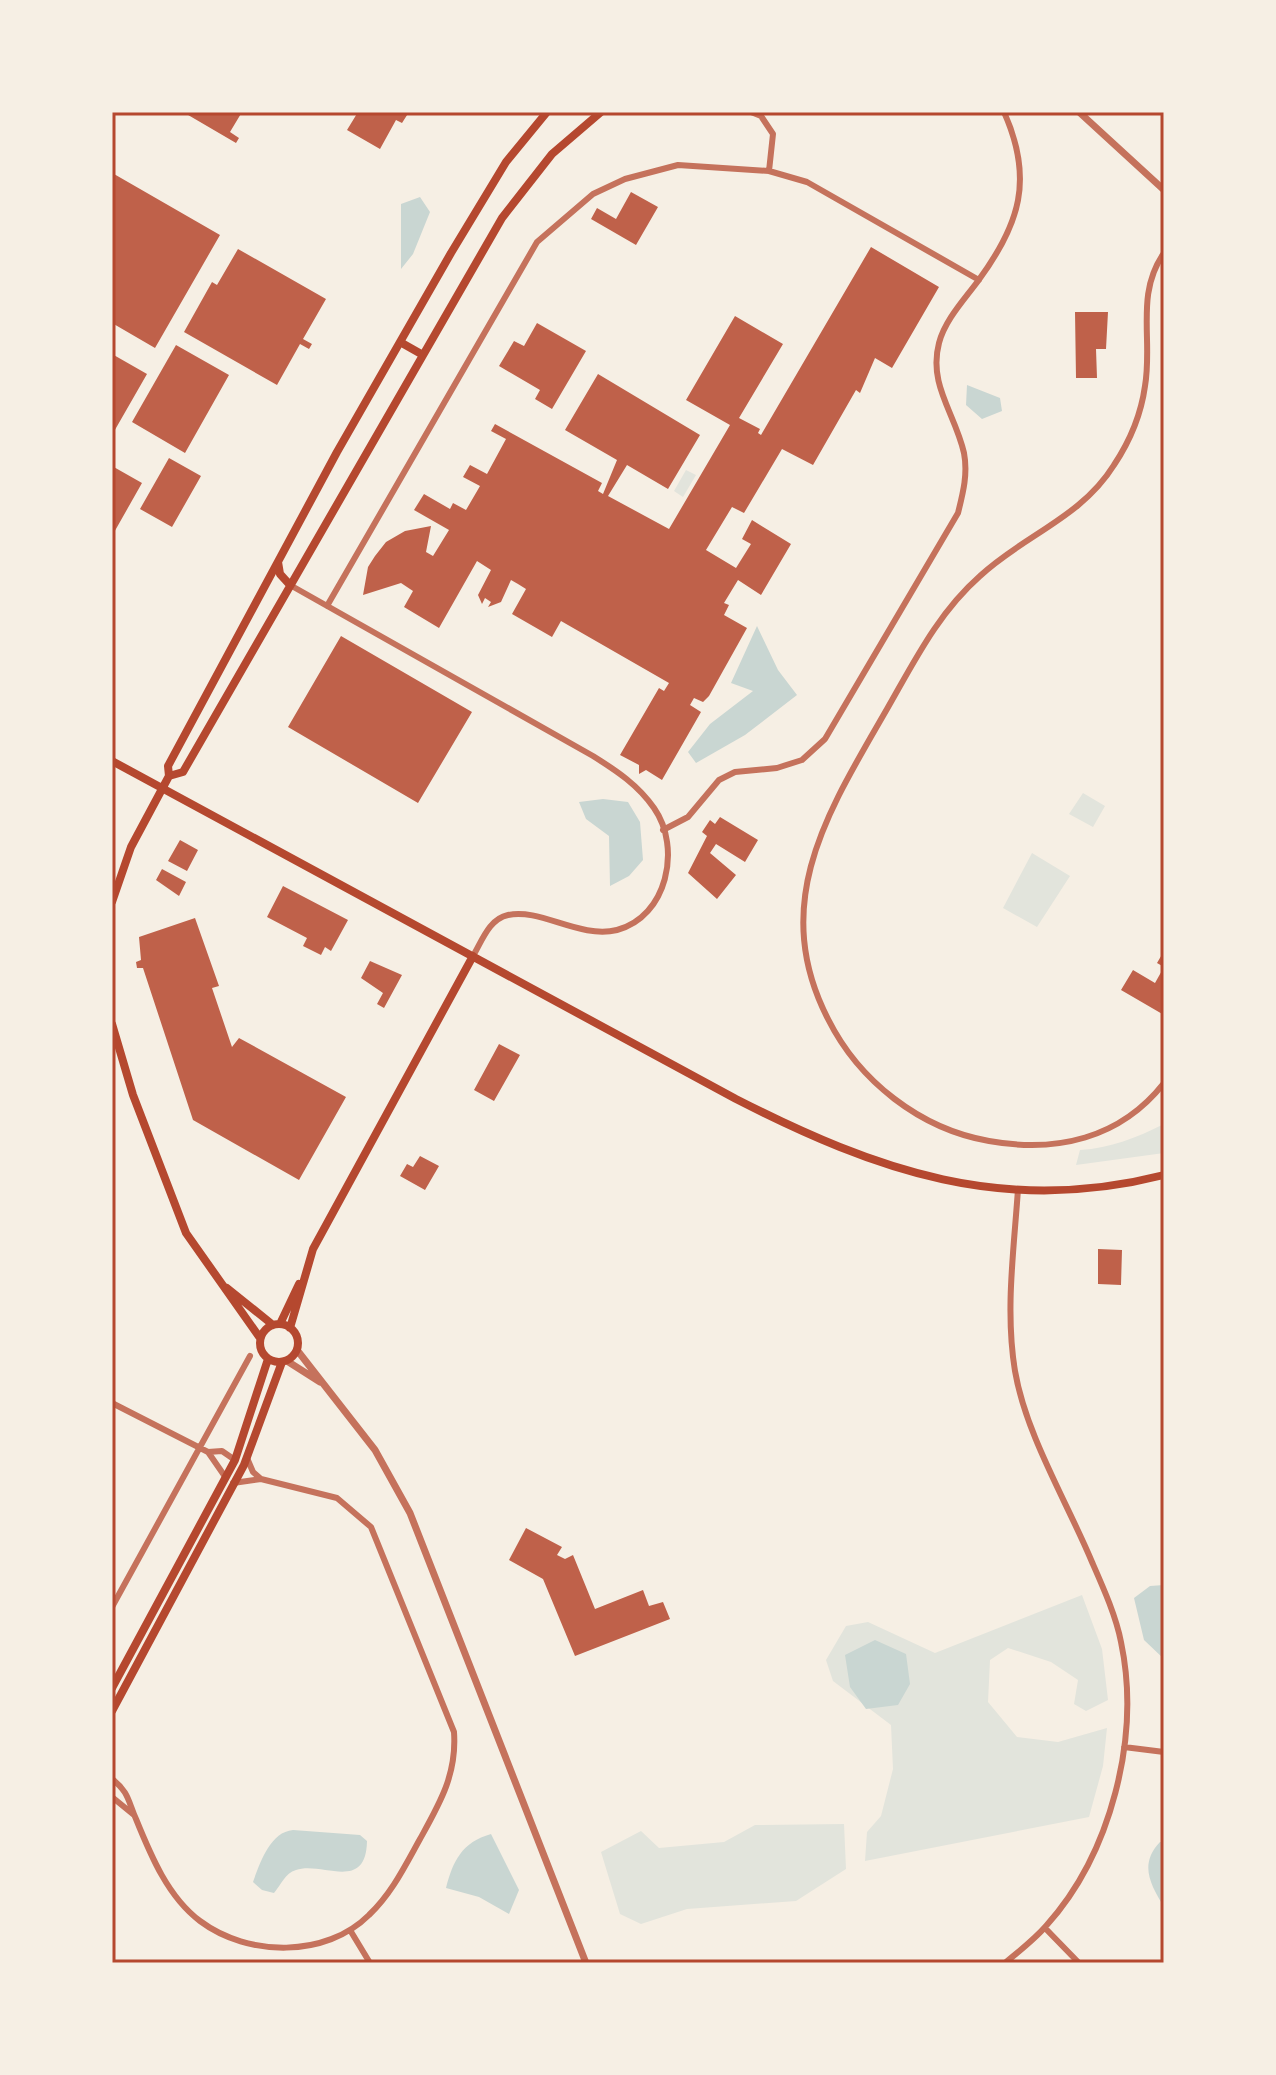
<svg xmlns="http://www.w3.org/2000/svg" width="1276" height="2075" font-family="'Fira Sans Condensed',sans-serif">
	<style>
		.green { fill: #e2e4dc }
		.water { fill: #c9d6d2 }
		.building { fill: #bf614a }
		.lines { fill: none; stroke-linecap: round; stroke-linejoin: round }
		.minor { stroke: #c5725c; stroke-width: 6 }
		.tertiary { stroke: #c5725c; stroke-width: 7 }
		.secondary { stroke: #b5482f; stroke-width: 8 }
		.neatline { fill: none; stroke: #b5482f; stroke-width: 3 }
	</style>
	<rect width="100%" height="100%" fill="#f6efe4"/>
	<path class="green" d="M686,470l10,5 -13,22 -9,-6z
		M1083,793l22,13 -12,21 -24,-13z
		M1032,853l38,23 -33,51 -34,-19z
		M1164,1124v29l-88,12 4,-15c31,-2 56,-12 84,-26z
		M1082,1595l20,54 6,51 -22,11 -12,-7 4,-24 -27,-18 -43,-14 -18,12 -2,42 29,35 41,5 49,-14 -4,38 -14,51 -224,44 2,-29 14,-16 12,-47 -2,-44 -58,-44 -7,-21 20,-34 22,-4 67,31z
		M844,1824l2,45 -50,32 -109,8 -46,15 -21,-10 -19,-62 40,-21 18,17 65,-6 31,-17z"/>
	<path class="water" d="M420,197l10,15 -17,42 -12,15v-65z
		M967,385l33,13 2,13 -20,8 -16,-14z
		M757,626l21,44 19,25 -52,40 -49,28 -8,-11 22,-28 43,-33 -22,-8z
		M603,799l25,3 12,20 3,38 -14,16 -19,10 -1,-50 -23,-17 -7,-17z
		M1164,1585v74l-20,-19 -10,-42 16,-12z
		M875,1640l31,14 4,30 -12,21 -32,4 -16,-22 -5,-32z
		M293,1830l67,5 7,6c-1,52 -45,20 -71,29 -11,3 -15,15 -22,23l-12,-3 -9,-8c7,-19 17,-50 40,-52z
		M491,1834l28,56 -10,24 -30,-17 -33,-9c7,-27 16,-46 45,-54z
		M1160,1842h4v65c-14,-23 -25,-43 -4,-65z"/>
	<path class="building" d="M183,112h59l-12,20 9,6 -3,5z
		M358,112h51l-7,11 -6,-3 -16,29 -33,-19z
		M114,174l106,61 -65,113 -43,-25z
		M631,192l27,15 -22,38 -45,-26 6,-11 19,11z
		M871,247l68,40 -47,81 -17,-10 -15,35 -4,-3 -43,75 -31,-16 -38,64 -12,-6 -26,43 30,18 15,-24 -9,-5 10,-19 39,24 -30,51 -23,-15 -14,23 5,2 -5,10 23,13 -38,68 -6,6 -9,-4 -4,7 11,7 -39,68 -16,-10 -7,4v-9l-19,-10 39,-67 5,3 5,-8 -108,-62 -9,16 -40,-23 14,-25 -8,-5 -7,-4 -10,22 -13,5 3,-5 -6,-4 -3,6 -4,-9 13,-25 -14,-9 -38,67 -35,-21 9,-16 -12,-8 -38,12 5,-28 7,-11 11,-14 19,-11 26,-5 -5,26 7,4 16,-26 -35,-20 10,-16 26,15 3,-6 13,7 14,-24 -17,-9 7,-12 17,9 19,-35 -15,-8 4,-7 107,59 -4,8 5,3 14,-34 -52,-30 33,-56 102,61 -32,54 -41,-24 -19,31 61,33 61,-104 -44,-25 49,-84 48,28 -44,74 21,11 -2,4 3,2z
		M238,249l88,50 -23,40 9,5 -3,5 -9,-5 -23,41 -93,-53 28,-50 5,3z
		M1075,312h33l-2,37h-10l1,29h-21z
		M537,323l49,28 -34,58 -17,-10 5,-9 -41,-24 15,-25 10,5z
		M176,345l53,30 -44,78 -53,-31z
		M112,354l35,20 -35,61z
		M169,458l32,18 -29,51 -32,-18z
		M112,466l30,17 -30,53z
		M341,636l131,76 -54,91 -130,-76z
		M720,817l38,23 -13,22 -29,-18 -6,9 26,22 -19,24 -29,-26 19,-37 -5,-4 8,-12 5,4z
		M180,840l18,10 -11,21 -19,-10z
		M162,869l24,13 -7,14 -23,-16z
		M283,886l65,34 -17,31 -6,-4 -4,8 -18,-9 4,-8 -40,-21z
		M195,918l24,68 -7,2 20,59 7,-9 107,59 -47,83 -106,-60 -50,-152h-6l-1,-6 5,-2 -2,-23z
		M1164,951v64l-43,-25 12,-20 22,13 9,-16 -7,-4z
		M370,961l32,14 -18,33 -7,-4 6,-11 -22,-15z
		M499,1044l21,11 -26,46 -20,-11z
		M420,1156l19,10 -14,24 -25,-14 7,-12 6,3z
		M1098,1249l24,1 -1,35 -23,-1z
		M526,1528l36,19 -5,8 8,4 8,-4 22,54 48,-19 6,16 14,-4 7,17 -95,37 -32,-77 -34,-19z"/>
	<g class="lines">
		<path class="minor" d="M769,171l38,11 172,98
			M1164,253c-29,41 -11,87 -19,133 -4,29 -15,55 -31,79 -33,53 -90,70 -134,111 -42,37 -66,86 -93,133 -58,101 -119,193 -59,310 31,62 92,110 161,122 67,12 131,-2 175,-58
			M290,585l303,171c24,15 45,29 61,52 28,40 13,109 -37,122 -38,9 -76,-22 -109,-15 -19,4 -26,26 -35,41
			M327,606l210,-364 56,-48 32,-15 53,-14 91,6 4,-37 -12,-18 -10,-4
			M663,830l25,-13 31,-37 16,-8 42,-4 25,-8 23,-21 133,-226c5,-20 10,-39 6,-60 -9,-40 -36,-68 -25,-110 6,-23 25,-43 39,-62 42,-57 56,-102 26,-169
			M112,1403l96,49
			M226,1478l-18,-26 14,-1 13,9
			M233,1483l28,-4 -8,-7 -6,-14
			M112,1607l138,-251
			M1124,1747l40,5
			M112,1779c17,13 16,22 24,40 15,37 32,78 64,102 48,36 126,37 169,-6 23,-22 36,-49 51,-76 20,-36 37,-65 34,-107l-83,-205 -34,-29 -76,-19
			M112,1797l22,18
			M1045,1928l34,35
			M350,1930l20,33
			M1005,1963c14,-12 29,-23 41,-37 65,-72 95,-189 75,-284 -5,-26 -18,-55 -29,-80 -25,-60 -66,-127 -77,-191 -10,-60 -1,-122 3,-182"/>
		<path class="tertiary" d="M1079,112l85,78
			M297,1350l78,100 35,63 176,450
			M287,1361l33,21"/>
		<path class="secondary" d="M400,342l23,13
			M278,562l2,12 10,11
			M112,761l624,338c141,72 268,117 428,76
			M169,776l14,-4 319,-554 50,-64 49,-42
			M112,902l19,-55 38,-71 -1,-10 169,-314 114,-199 55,-91 41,-50
			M112,1024l21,71 53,138 74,105
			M227,1288l46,37
			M260 1343a19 19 0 1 1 38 0a19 19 0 1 1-38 0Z
			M280,1324l19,-40
			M290,1328l23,-79 160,-293
			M112,1688l123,-228 33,-101
			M112,1711l132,-246 38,-103"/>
	</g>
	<rect width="1276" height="2075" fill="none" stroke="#f6efe4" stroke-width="228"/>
	<rect x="114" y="114" width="1048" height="1847" class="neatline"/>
</svg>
